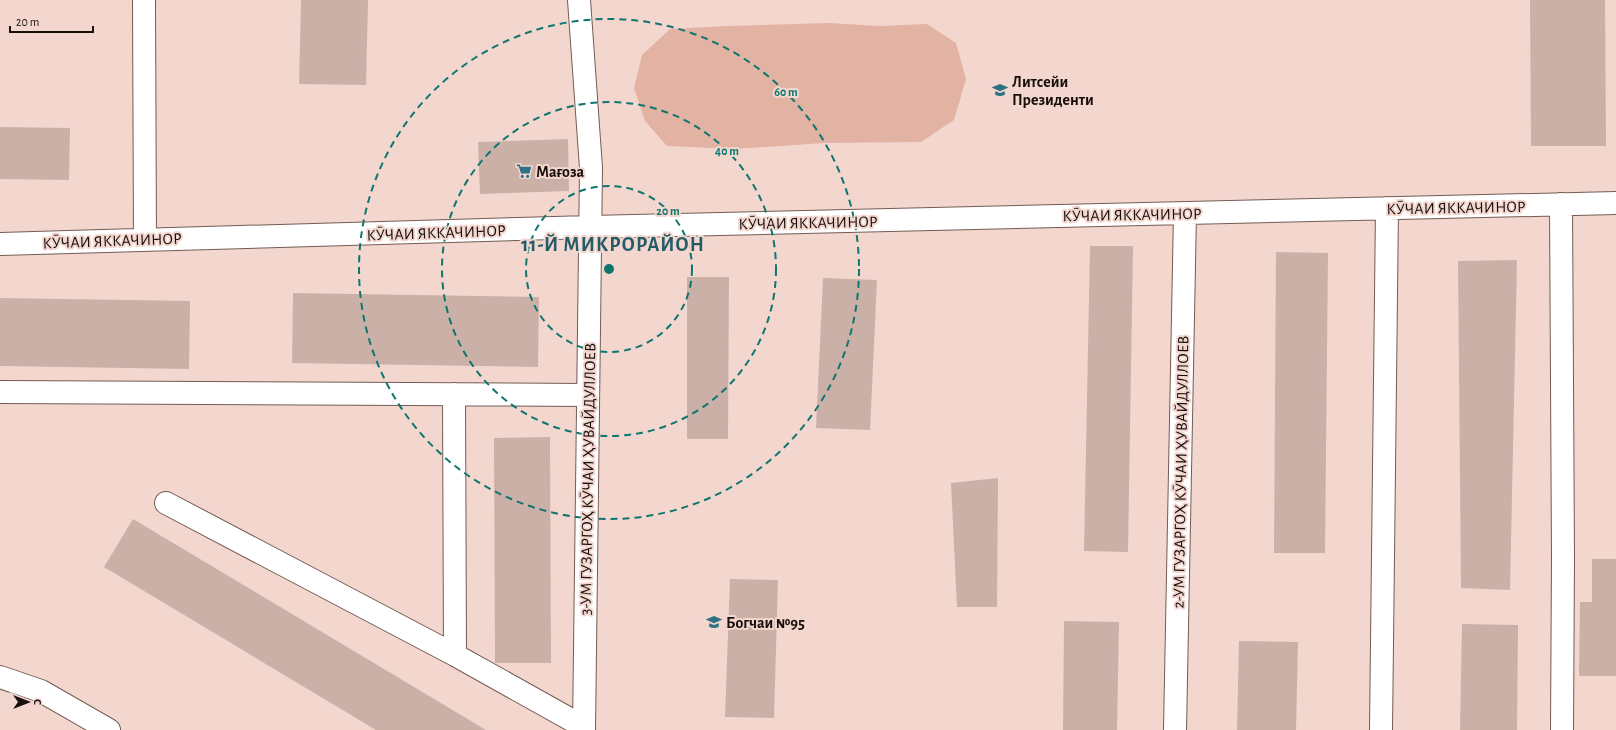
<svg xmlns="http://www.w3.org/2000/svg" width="1616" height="730" font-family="'Alegreya Sans',sans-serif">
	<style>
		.green { fill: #e2b2a3 }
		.building { fill: #cbb0a8 }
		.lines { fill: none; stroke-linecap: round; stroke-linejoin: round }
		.minor-casing { stroke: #735c54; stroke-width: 24 }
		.minor { stroke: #fff; stroke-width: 22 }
		.ring { fill: none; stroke: #0f766e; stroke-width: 2; stroke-dasharray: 7 5 }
		.labels { text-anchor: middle; stroke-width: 4; stroke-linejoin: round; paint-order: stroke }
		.poi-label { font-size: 16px; font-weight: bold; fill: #180f0d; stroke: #f3d7cf; text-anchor: start }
		.street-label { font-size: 16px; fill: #180f0d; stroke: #f3d7cf }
		.district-label { font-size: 20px; font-weight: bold; letter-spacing: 1px; fill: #265b68; stroke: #f3d7cf }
		.centre { fill: #0f766e; stroke: #f3d7cf; stroke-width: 2 }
		.ring-label { font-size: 12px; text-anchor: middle; font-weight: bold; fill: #0f766e; stroke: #f3d7cf; stroke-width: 4; stroke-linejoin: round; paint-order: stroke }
	</style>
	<rect width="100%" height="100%" fill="#f3d7cf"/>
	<path class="green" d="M828,23l52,3 47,-2 29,19 10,36 -12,41 -33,22 -97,1 -90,6 -67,-3 -22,-25 -11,-33 8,-33 28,-26 56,-3z"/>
	<path class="building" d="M301,0h67l-2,85 -67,-1z
		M1530,0h75l1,146h-75z
		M0,127l70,1 -1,52 -69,-1z
		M568,139l1,52 -89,3 -2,-52z
		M1090,246h43l-5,306 -44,-1z
		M1276,252l52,1 -3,300h-51z
		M1517,260l-7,330 -49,-2 -3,-327z
		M687,277h42l-1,162h-41z
		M823,278l54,2 -7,150 -54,-2z
		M293,293l246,4 -1,70 -246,-4z
		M0,298l190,3 -1,68 -189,-3z
		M550,437l1,226h-56l-1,-225z
		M998,478l-1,129h-40l-6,-124z
		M133,519l353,211h-110l-272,-163z
		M1592,559h24v117h-37l1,-74h12z
		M730,579l48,1 -4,138 -49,-1z
		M1064,621l55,1 -2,108h-54z
		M1462,624l56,1 -1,105h-57z
		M1239,641l59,1 -2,88h-59z"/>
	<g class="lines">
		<g class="minor-casing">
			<path id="minor" d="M144,0l1,240
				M579,0l12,168 -7,562
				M1561,204l2,353 -1,173
				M0,244l590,-17 1026,-24
				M0,392l588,3
				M454,394l1,261
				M166,503l289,152 129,72
				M0,677l41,14 68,39
				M1175,730l10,-517
				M1381,730l6,-522"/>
		</g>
		<use href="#minor" class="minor"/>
	</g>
	<g class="ring">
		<circle cx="609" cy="269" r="83"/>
		<circle cx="609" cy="269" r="167"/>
		<circle cx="609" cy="269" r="250"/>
	</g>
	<defs>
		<g id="school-bare" transform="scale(1.2)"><path d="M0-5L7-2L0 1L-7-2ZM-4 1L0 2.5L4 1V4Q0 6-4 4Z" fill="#2d7182" stroke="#f3d7cf" stroke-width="2.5" paint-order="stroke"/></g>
		<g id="supermarket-bare" transform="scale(1.2)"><path d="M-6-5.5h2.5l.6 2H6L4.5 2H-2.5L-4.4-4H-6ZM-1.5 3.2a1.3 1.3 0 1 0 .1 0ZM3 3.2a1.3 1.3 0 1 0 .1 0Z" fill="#2d7182" stroke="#f3d7cf" stroke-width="2.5" paint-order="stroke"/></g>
	</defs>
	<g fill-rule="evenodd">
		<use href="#school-bare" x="1000" y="90"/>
		<use href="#supermarket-bare" x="524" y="171"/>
		<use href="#school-bare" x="714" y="622"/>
	</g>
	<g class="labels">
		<g class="poi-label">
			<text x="1012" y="87">Литсейи<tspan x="1012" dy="18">Президенти</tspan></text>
			<text x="536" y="177">Мағоза</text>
			<text x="726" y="628">Богчаи №95</text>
		</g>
		<g class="street-label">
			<text transform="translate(1456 207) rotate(-1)" y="6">КӮЧАИ ЯККАЧИНОР</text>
			<text transform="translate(1132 214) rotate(-1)" y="6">КӮЧАИ ЯККАЧИНОР</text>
			<text transform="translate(808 222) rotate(-1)" y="6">КӮЧАИ ЯККАЧИНОР</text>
			<text transform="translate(436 232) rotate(-2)" y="6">КӮЧАИ ЯККАЧИНОР</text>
			<text transform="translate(112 240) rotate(-2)" y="6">КӮЧАИ ЯККАЧИНОР</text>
			<text transform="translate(1180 472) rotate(-89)" y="6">2-УМ ГУЗАРГОҲ КӮЧАИ ҲУВАЙДУЛЛОЕВ</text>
			<text transform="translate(587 479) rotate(-89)" y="6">3-УМ ГУЗАРГОҲ КӮЧАИ ҲУВАЙДУЛЛОЕВ</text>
		</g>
		<g class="district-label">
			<text x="613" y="251">11-Й МИКРОРАЙОН</text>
		</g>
	</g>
	<circle cx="609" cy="269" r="6" class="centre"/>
	<g class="ring-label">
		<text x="786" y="96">60 m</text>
		<text x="727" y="155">40 m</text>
		<text x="668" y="215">20 m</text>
	</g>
	<g transform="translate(28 702) rotate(90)" stroke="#f3d7cf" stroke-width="3" paint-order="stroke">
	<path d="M0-3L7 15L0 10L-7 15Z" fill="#180f0d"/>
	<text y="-6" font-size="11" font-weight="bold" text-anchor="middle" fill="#180f0d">С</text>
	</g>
	<path d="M10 26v6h83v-6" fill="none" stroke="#180f0d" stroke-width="2"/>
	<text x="16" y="26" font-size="12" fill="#180f0d" stroke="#f3d7cf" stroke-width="3" paint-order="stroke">20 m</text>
</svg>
